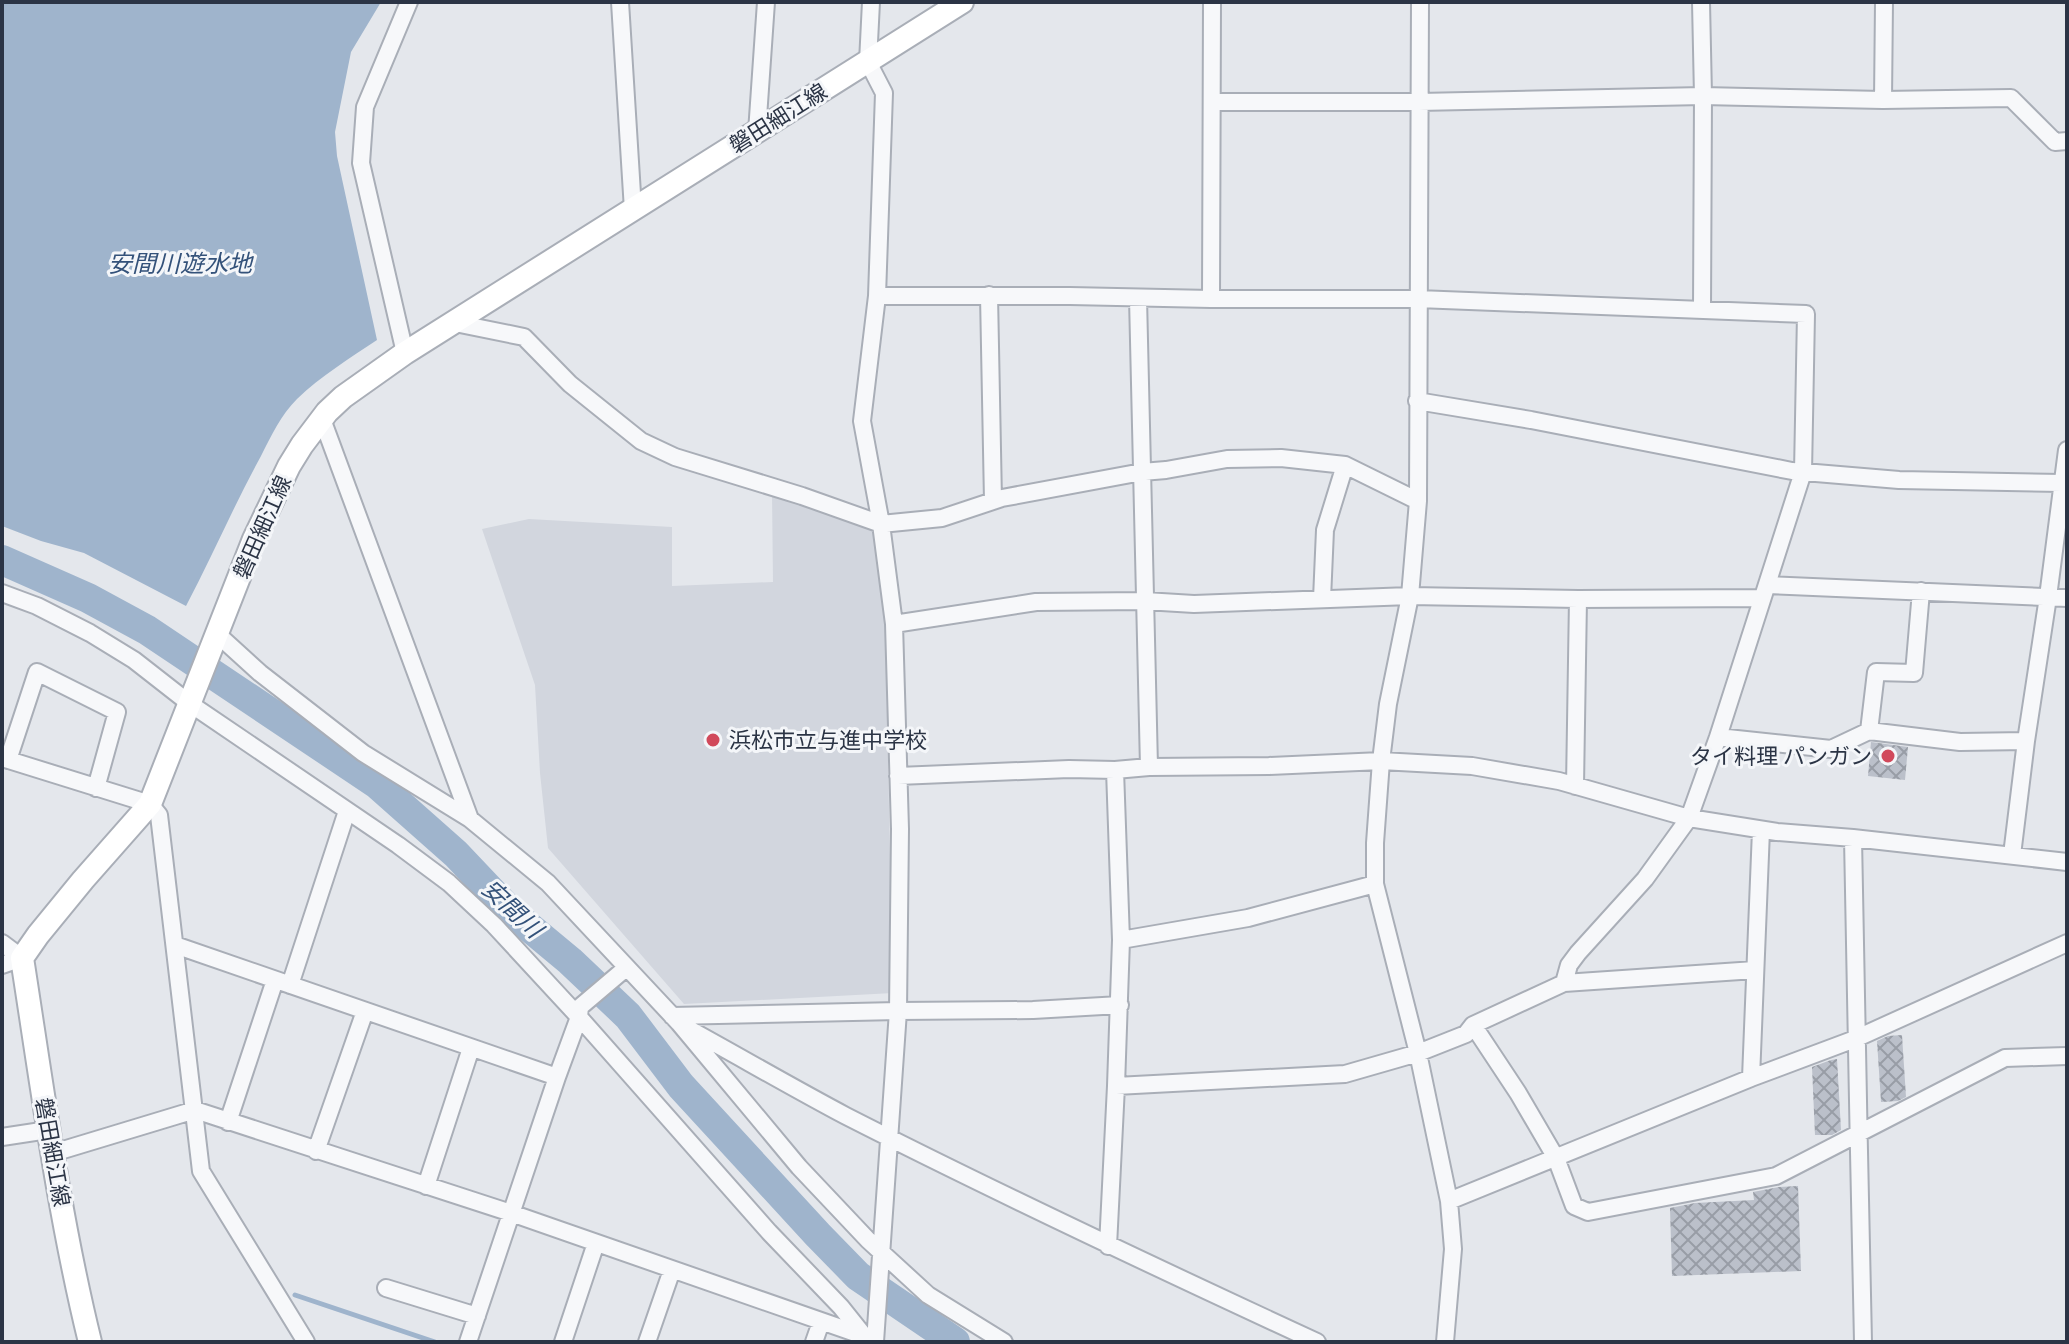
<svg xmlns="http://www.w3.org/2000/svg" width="2069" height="1344" font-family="'Titillium Web','Noto Sans JP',sans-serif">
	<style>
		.built { fill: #d2d6de }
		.water { fill: #9fb4cc }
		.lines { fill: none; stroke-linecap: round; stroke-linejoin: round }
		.stream { stroke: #9fb4cc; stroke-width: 5 }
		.river { stroke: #9fb4cc; stroke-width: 30 }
		.building { fill: url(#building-cross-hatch) }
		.minor-casing { stroke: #a9aeb7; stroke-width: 20 }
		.secondary-casing { stroke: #a9aeb7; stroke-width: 26 }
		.minor { stroke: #f7f8fa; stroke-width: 16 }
		.secondary { stroke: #fff; stroke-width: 22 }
		.poi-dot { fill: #d1495b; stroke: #f4f6f9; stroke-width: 3 }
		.labels { text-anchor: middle; stroke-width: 6; stroke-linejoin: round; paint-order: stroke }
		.street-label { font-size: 22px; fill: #2b3445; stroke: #f4f6f9 }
		.poi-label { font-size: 22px; fill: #2b3445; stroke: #f4f6f9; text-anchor: start }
		.water-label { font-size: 24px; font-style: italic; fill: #34527a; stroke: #f4f6f9 }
	</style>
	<defs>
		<pattern id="building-cross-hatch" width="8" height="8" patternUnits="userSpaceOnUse" patternTransform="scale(2)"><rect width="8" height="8" fill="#bbc0ca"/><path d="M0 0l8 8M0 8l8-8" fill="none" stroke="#989da6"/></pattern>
	</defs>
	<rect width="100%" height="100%" fill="#e4e7ec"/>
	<path class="built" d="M772,492l111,37 10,464 -209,11 -136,-156 -8,-75 -5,-88 -53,-156 47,-10 143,8v59l101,-4z"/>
	<path class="water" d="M2,2h379l-30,50 -16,80 2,24 40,184c-27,18 -56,36 -80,59 -16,16 -26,37 -36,57 -27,49 -49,101 -75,150l-102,-53 -43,-12 -39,-15z"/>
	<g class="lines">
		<path class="stream" d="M295,1295l140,47"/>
		<path class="river" d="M2,560l86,38 59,32 230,154 79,70 55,58 59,49 58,55 53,70 137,149 40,41 97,66"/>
	</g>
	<path class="building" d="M1871,742l37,5 -3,33 -37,-4z
		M1902,1035l4,62 -8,4 -17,1 -4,-61 11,-5z
		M1837,1059l4,71 -9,5h-17l-3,-68 19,-7z
		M1798,1186l3,85 -129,5 -2,-68 25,-5 59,-3 -1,-8 26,-5z"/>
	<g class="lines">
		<g class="minor-casing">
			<path id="minor" d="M620,2l13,208
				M871,2l-3,60 16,31 -7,203 -15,125 19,103 13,100 6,205 -2,182 -23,331
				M1420,2l-2,499 -8,95 -22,108 -7,57 -6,82v41l43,169 31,148 4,48 -8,93
				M1701,2l2,94 -1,213
				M1883,100l128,-2 44,44 12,-1
				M1213,102h206l284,-6 180,4 1,-98
				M757,132l9,-130
				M989,295l4,206
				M877,296h193l141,3
				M1138,298l11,469
				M455,323l69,14 46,47 71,57 34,16 127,39 79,28 61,-6 60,-20 140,-26 24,-2 61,-11 54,-1 64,7 73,36
				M405,353l-44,-190 4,-56 44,-105
				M1417,401l114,19 261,51 107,9 163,3
				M322,419l148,400
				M1768,585l299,13
				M2,593l35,13 53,27 44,27 55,43 209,142 51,38 45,42 85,92 190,215 72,75 24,30
				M1322,599l3,-69 20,-65
				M894,624l142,-22 109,-1 49,3 216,-8 168,3 184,-1
				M216,633l44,40 103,80 107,66 78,64 131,140 120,144 69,73 60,55 76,47
				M1869,731l7,-59 38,1 7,-82
				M1718,737l113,12 38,-18 91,11 66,-1
				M2,758l148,46 9,11 42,356 105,171
				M8,760l29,-88 80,40 -21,76
				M898,776l171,-7 46,1 34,-3 120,-1 112,-5 91,5 87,15 130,37 88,14 76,6 214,24
				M1575,786l3,-187
				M1853,838c2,168 7,336 10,504
				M2012,855l14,-114 22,-144 19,-147
				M1121,940l127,-22 127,-34
				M2,943l20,15
				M175,945l382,132 -89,265
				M2,965l20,-7
				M1564,983l191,-13
				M290,985l57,-174
				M672,1016l226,-5 135,-1 87,-5
				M1473,1025l45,68 38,65 18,48 14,6 188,-36 229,-118 62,-2
				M687,1028c53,29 106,60 159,88 155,79 313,153 471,226
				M557,1077l22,-60 1,-10 46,-39
				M1751,1078l10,-248
				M1116,1086l229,-12 73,-21 48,-19 7,-9 91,-42 5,-18 9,-12 67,-74 44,-61 29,-81 85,-265 3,-158 -388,-15h-207l1,-297
				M228,1122l47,-142
				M2,1137l46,-7
				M316,1151l49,-140
				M53,1153l142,-43 316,103 353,123
				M426,1186l45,-138
				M1449,1201l302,-123 104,-39 212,-96
				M1108,1246l8,-160 5,-146 -6,-170
				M386,1288l91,28
				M563,1342l33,-99
				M647,1342l25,-72
				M814,1342l7,-20"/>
		</g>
		<g class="secondary-casing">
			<path id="secondary" d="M90,1342c-31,-126 -48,-256 -68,-384l16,-23 45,-55 67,-76 104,-265 35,-73 13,-21 25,-33 16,-15 62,-44 557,-351"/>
		</g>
		<use href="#minor" class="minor"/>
		<use href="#secondary" class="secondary"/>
	</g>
	<g class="poi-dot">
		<circle cx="713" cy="740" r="8"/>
		<circle cx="1888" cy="756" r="8"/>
	</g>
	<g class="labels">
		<g class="street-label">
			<text transform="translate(778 118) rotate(-32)" y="8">磐田細江線</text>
			<text transform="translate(262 527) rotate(-66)" y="8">磐田細江線</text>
			<text transform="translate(53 1152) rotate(80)" y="8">磐田細江線</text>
		</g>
		<g class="poi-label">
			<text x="729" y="748">浜松市立与進中学校</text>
			<text x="1872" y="764" text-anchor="end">タイ料理 パンガン</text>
		</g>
		<g class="water-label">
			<text x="180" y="272">安間川遊水地</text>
			<text transform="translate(512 909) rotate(43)" y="8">安間川</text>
		</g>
	</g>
	<rect width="2069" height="1344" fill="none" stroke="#2b3445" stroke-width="8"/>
</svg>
